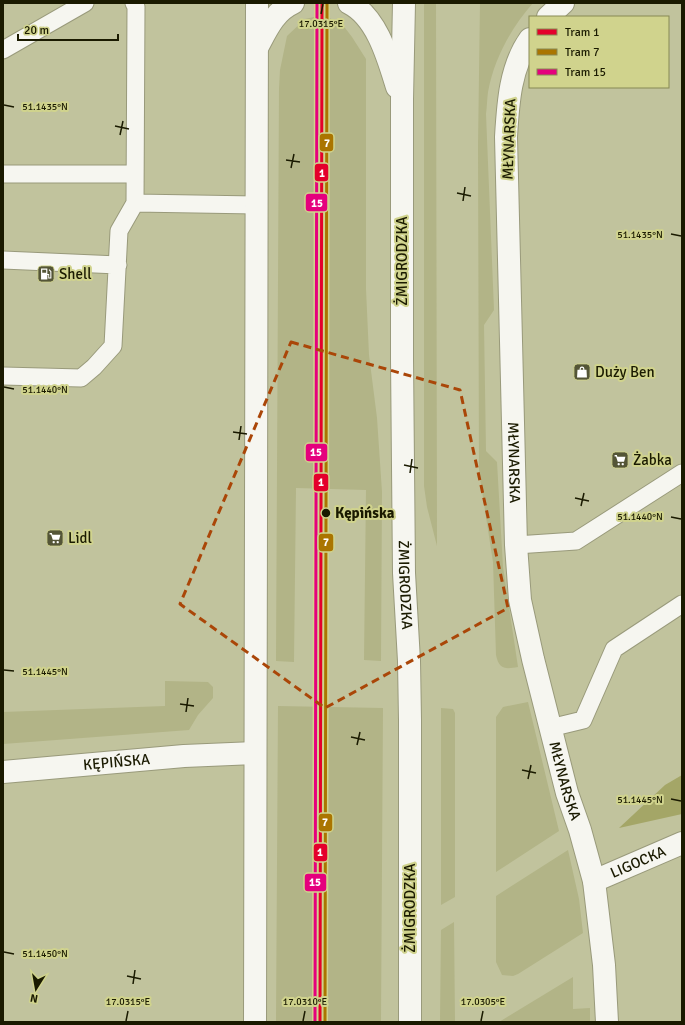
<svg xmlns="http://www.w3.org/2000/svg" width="685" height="1025" font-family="Signika,sans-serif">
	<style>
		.green { fill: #b2b487 }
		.forest { fill: #a4a667 }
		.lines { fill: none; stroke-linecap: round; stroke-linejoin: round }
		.lane-casing { stroke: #999a7b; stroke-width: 19 }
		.street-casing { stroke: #999a7b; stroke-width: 24 }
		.secondary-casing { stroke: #999a7b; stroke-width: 24 }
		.lane { stroke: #f6f6f0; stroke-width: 17 }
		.street { stroke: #f6f6f0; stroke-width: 22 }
		.secondary { stroke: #f6f6f0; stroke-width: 22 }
		.tram-1-casing { stroke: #d0d38d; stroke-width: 6 }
		.tram-2-casing { stroke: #d0d38d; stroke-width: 6 }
		.tram-3-casing { stroke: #d0d38d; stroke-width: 6 }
		.tram-1 { stroke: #e4002b; stroke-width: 3 }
		.tram-2 { stroke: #aa7500; stroke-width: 3 }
		.tram-3 { stroke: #e5007d; stroke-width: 3 }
		.marked { fill: none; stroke: #aa4608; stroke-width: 3; stroke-dasharray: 8 5; stroke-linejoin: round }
		.ticks { fill: none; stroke: #1a1a00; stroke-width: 1.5 }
		.stop-dot { fill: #1a1a00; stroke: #d0d38d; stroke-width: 1.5 }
		.labels { text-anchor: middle; stroke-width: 4; stroke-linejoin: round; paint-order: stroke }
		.street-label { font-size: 15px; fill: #1a1a00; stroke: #d0d38d }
		.poi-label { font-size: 15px; fill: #1a1a00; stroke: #d0d38d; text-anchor: start }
		.stop-label { font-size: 15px; font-weight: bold; fill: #1a1a00; stroke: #d0d38d; text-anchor: start }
		.ticks-label { font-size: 10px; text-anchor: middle; fill: #1a1a00; stroke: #d0d38d; stroke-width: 4; stroke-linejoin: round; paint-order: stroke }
		.line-badge { stroke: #d0d38d; stroke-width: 1.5 }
		.badge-label { font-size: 11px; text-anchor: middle; font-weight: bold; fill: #fff }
	</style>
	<rect width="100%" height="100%" fill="#c1c39d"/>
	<path class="green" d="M424,3h12l1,543 -10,-39 -3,-21z
		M480,3h53c-22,25 -39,56 -45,89 -1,7 -1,15 -2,22l8,196 -10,15 2,126 11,11 6,105 15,100c-12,2 -19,3 -22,-12l-3,-93 -14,-90 -1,-326z
		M323,15l19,9 10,13 14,22v230l3,66 8,63 5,74 -1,169 -17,-1 2,-170 -70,-2 -2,174 -18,-1 3,-572 1,-19 7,-34 18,-17z
		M165,681l43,1 5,5v11l-15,17 -9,15 -186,14v-32l162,-6z
		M528,702l31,129 -63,41v-155l7,-10z
		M278,706l105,2 -2,314h-105z
		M441,708l12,1 2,4v184l-14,8z
		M568,850l11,49 4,34 -65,41 -5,2 -11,-1 -6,-13v-66z
		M454,922l1,100h-15l1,-92z
		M573,977v32l17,-1v14h-91z"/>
	<path class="forest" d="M682,775v39l-63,14 46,-43z"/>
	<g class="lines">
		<g class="lane-casing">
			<path id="lane" d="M134,3l2,4 -1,196
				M3,50l82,-47
				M3,174h132
				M3,260l115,5
				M3,376l78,2 13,-11 19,-21 6,-115 16,-28 122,2
				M516,545l60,-4 106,-68
				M550,728l33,-8 31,-71 68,-45"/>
		</g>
		<g class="street-casing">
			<g id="street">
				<path d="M548,17l15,-14"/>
				<path id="s1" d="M530,39c-20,28 -22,65 -24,98l10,408 4,55 13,59 34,134 13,37 14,51 10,84 3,57"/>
				<path id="s2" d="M3,772l181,-16 71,-3"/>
				<path id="s3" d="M594,881l88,-38"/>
			</g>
		</g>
		<g class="secondary-casing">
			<g id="secondary">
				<path d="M349,3c28,14 39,55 48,84"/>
				<path id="s4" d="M404,3l-2,96v260l2,214 5,88 1,59v302"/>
				<path d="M258,46c9,-17 17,-35 35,-43"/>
				<path d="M255,1022l2,-1019"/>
			</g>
		</g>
		<use href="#lane" class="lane"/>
		<use href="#street" class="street"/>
		<use href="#secondary" class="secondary"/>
		<g class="tram-1-casing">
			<path id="tram-1" d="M320,1022l2,-1019"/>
		</g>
		<g class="tram-2-casing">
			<path id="tram-2" d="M325,1022l2,-1019"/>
		</g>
		<g class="tram-3-casing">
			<path id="tram-3" d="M315,1022l2,-1019"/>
		</g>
		<use href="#tram-1" class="tram-1"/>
		<use href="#tram-2" class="tram-2"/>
		<use href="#tram-3" class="tram-3"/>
	</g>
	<path class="marked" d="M291,342l169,48 48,218 -183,100 -145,-104z"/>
	<path class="ticks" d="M321,14l2,-10M4,105l10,2M115,126l14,3M120,135l3,-14M286,160l14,2M291,168l3,-14M457,193l14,3M463,201l2,-14M671,234l10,2M4,387l10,2M233,432l14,2M239,440l2,-14M404,465l14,3M410,473l2,-14M575,498l14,3M581,506l3,-13M671,517l10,2M4,670l10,1M180,704l14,2M186,712l2,-14M351,737l14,3M357,745l3,-13M522,770l14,3M528,779l3,-14M671,799l10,2M4,952l10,2M127,976l14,3M133,984l2,-14M126,1021l2,-10M303,1021l2,-10M481,1021l2,-10"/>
	<defs>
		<g id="fuel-square" transform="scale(0.9)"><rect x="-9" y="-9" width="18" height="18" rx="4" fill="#545537" stroke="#d0d38d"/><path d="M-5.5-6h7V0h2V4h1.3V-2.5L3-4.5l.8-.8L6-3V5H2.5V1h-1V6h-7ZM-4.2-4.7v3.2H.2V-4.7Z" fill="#fff"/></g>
		<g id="shop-square" transform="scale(0.9)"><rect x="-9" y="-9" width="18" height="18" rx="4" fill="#545537" stroke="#d0d38d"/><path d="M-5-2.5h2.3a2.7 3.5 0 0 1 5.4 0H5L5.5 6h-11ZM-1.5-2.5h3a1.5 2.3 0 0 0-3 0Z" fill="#fff"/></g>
		<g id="supermarket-square" transform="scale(0.9)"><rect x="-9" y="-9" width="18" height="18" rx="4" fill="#545537" stroke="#d0d38d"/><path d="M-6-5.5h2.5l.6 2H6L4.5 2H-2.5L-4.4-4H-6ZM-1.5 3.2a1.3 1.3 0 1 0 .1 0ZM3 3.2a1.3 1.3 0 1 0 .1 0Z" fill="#fff"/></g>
	</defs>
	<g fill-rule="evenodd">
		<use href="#fuel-square" x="46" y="274"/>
		<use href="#shop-square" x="582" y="372"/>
		<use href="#supermarket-square" x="620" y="460"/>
		<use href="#supermarket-square" x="55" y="538"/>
	</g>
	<circle class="stop-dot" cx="326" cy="513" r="5"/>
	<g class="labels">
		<g class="street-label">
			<text transform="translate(509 139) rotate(-88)" y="5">MŁYNARSKA</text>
			<text transform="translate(402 261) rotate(-90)" y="5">ŻMIGRODZKA</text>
			<text dy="5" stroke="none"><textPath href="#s1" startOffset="428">MŁYNARSKA</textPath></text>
			<text dy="5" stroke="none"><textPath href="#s4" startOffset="582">ŻMIGRODZKA</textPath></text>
			<text dy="5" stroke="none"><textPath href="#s2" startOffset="114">KĘPIŃSKA</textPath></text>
			<text dy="5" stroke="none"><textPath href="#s1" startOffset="752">MŁYNARSKA</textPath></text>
			<text dy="5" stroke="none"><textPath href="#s3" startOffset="48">LIGOCKA</textPath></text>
			<text transform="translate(410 908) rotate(-90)" y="5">ŻMIGRODZKA</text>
		</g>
		<g class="poi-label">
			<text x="59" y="279">Shell</text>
			<text x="595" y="377">Duży Ben</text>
			<text x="633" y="465">Żabka</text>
			<text x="68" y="543">Lidl</text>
		</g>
		<g class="stop-label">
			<text x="335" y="518">Kępińska</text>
		</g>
	</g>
	<g class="ticks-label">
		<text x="321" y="27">17.0315°E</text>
		<text x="45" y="110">51.1435°N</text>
		<text x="640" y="238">51.1435°N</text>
		<text x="45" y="393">51.1440°N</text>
		<text x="640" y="520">51.1440°N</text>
		<text x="45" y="675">51.1445°N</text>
		<text x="640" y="803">51.1445°N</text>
		<text x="45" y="957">51.1450°N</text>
		<text x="128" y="1005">17.0315°E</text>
		<text x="305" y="1005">17.0310°E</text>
		<text x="483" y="1005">17.0305°E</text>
	</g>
	<g class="line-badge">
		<rect x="319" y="133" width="15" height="19" rx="4" fill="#aa7500"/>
		<rect x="314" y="163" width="15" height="19" rx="4" fill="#e4002b"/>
		<rect x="305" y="193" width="23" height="19" rx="4" fill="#e5007d"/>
		<rect x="305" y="443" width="23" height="19" rx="4" fill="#e5007d"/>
		<rect x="313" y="473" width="16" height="19" rx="4" fill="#e4002b"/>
		<rect x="318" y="533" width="16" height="19" rx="4" fill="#aa7500"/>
		<rect x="318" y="813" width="15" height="19" rx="4" fill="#aa7500"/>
		<rect x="313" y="843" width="15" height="19" rx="4" fill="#e4002b"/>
		<rect x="304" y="873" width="23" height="19" rx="4" fill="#e5007d"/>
	</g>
	<g class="badge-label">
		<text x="327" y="147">7</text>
		<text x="322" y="177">1</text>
		<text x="317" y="207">15</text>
		<text x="316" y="456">15</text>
		<text x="321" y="486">1</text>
		<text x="326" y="546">7</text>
		<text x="325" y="826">7</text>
		<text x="320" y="856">1</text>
		<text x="315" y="886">15</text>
	</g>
	<rect width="685" height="1025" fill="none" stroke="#1a1a00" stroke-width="8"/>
	<rect x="529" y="16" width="140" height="72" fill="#d0d38d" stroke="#878955"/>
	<rect x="537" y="29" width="20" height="6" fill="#e4002b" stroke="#878955"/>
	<text x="565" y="36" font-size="12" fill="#1a1a00">Tram 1</text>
	<rect x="537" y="49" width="20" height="6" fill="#aa7500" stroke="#878955"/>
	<text x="565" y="56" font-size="12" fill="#1a1a00">Tram 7</text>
	<rect x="537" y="69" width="20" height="6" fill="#e5007d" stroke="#878955"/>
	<text x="565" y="76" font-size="12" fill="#1a1a00">Tram 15</text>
	<g transform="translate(36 989) rotate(191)" stroke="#d0d38d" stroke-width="3" paint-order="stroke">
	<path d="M0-3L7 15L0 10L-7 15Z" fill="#1a1a00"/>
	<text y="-6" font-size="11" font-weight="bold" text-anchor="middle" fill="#1a1a00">N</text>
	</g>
	<path d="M18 34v6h100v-6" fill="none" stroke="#1a1a00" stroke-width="2"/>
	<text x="24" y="34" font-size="12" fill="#1a1a00" stroke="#d0d38d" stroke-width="3" paint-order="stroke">20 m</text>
</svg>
